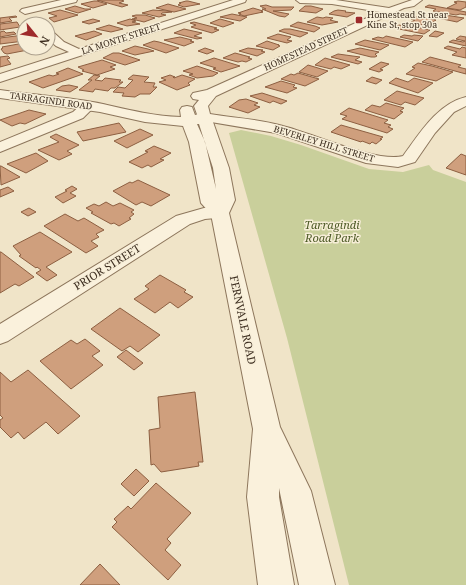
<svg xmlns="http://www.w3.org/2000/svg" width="466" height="585" font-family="'Noto Serif',serif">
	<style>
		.green { fill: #c9cf9b }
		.building { fill: #cf9f7d; stroke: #8d5f41 }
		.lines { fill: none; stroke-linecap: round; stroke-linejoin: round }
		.minor-casing { stroke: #8d765c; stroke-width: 2 }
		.tertiary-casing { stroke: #8d765c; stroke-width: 2 }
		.minor { fill: #faf1dc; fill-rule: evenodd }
		.tertiary { fill: #faf1dc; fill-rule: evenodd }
		.poi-dot { fill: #9e2a2b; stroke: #f7eed8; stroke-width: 1.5 }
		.labels { text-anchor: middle; stroke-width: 3; stroke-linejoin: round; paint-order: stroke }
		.far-poi-label { font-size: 9px; fill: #3d2e20; stroke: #f7eed8; text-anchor: start }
		.far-street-label { font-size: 9px; fill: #3d2e20; stroke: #f7eed8 }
		.park-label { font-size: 11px; font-style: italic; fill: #4d5a26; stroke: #f7eed8 }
		.street-label { font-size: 11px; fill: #3d2e20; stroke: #f7eed8 }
	</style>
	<rect width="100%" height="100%" fill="#f0e4c8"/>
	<path class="green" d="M241,130l30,6 30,9 68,24 34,3 26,-7 4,5 33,12v403h-117l-62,-247 -58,-205z"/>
	<path class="building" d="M97,0h24l3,1 -5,2 9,2 -6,2z
		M94,1h3l10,3 -14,4 -12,-4z
		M186,1h2l12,3 -16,3 -6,-2 3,-2h-2z
		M458,1l8,1v5l-6,3 -13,-2 10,-5 -3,-1z
		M168,4l18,5 -12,3 -18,-4z
		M266,5l6,2h22l-3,3 -18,1 16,3 -4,3 -6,-1 -17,-7h4l-6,-3z
		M429,5l37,7v3l-6,-1 -4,1 -23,-4 3,-2 -11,-2z
		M75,6l10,3h6l-13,4 -13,-4z
		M305,6h6l12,3 -7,4 -17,-2z
		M253,8l10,3 -2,1h2l-19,4 -5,-2 2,-1h-3z
		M60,10l18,5 -24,7 -5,-4 8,-2 -9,-3z
		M153,10l14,1 5,1 -10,1 -1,1 5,1 -7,2 -17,-4z
		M338,10l8,1 -1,1 10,1 -8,4 -18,-3 5,-3z
		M232,14l15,3 -7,4 -20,-4z
		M136,15h9l10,3 -11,4 -12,-3 5,-1 -5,-2z
		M445,15l19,3 -7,4 -19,-4z
		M16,16l1,1 -8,1 3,3 -12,2v-5z
		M317,17l6,1 3,-1 7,1 -3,2 8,2 -16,3 -15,-3z
		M415,17h7l14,3 -9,6 -16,-4 4,-2 -4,-1z
		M93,19l7,2 -11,3 -7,-2z
		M130,19l6,2 -4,1 8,2 -13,2 -10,-3z
		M220,19l11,3 3,1 -11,4 -13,-4z
		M17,22l3,5 -20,3v-6z
		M194,22l23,6 -3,1 5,1 -7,3 -21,-6 5,-2 -6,-2z
		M298,22l17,4 5,2 -6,4 -24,-6z
		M109,25l14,4 -12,3 -15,-3z
		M399,25l5,1 3,-1 23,5 -6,4 -30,-6z
		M184,29l18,4 -8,3 8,2 -5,1 -23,-6z
		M284,29h6l18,4 -8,4 -21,-6z
		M4,31l2,2 8,-1 2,2 -16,3v-5z
		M94,31l8,3 -16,6 -11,-4z
		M435,31l9,2 -7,4 -8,-1z
		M278,34l13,3 -4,3 5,1 -5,2 -20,-5z
		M24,35v6l-24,3v-6z
		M404,35l8,1 2,-1 9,1 -5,5 -18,-4z
		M386,36l27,6 -8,5 -33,-8 6,-2 5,1z
		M460,36l6,1v9l-17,-4 4,-2 10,2 2,-1 -9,-2z
		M180,37l12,3 -2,1 4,1 -10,4 -20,-6z
		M365,40l24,5 -9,5 -25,-6z
		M154,41l5,1 20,6 -13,5 -23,-8z
		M267,41l12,4h-1l2,1 -7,4 -17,-4z
		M24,43v5h7l2,1 -26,5 -3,-1 -3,-4 2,-1 -1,-1z
		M135,46l13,3 6,2 -19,4 -13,-4z
		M448,46l12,3 2,-2 4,1v10l-14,-3 5,-3 -13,-4z
		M205,48l9,3 -7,3 -9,-3z
		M248,48l15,2 -2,1 4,1 -8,4 -18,-5z
		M360,48l19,4 -4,2 2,2 -2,1h-4l-24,-6z
		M113,53h6l21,7 -15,5 -22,-7z
		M235,53l15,4 -2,1 4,1 -6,3 -4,-1 -4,1 -15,-4z
		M338,54l22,3 -5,3 7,2 -4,2 -27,-7z
		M8,56l2,2 -3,1 4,5 -11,3v-10z
		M430,57l31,8 -3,2 8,2v5l-44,-12z
		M214,58l26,8 -19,6 -8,-3 3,-1 -16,-5z
		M325,58l25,7 -9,4 -7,-2 -3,2 -16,-4z
		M102,60l14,5 -6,2 5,2 -18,6 -15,-4 2,-1 -6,-3z
		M381,62l8,2 -9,5 3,1 -4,2 -10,-3z
		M418,63l14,3 21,6 -17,9 -30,-7 9,-6 -3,-1z
		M308,65l20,6 -11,6 -18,-5z
		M197,66l21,7 -5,3 -16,2 -8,-3 4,-1 -10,-3z
		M68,68l15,6 -40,14 -14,-6 20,-7 4,1 6,-2 -3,-1z
		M298,73l21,6 -14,7 -24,-7 10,-5 3,1z
		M94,75l6,1 -5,4 7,1 3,-3 16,2 -2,2h4l-8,6h-4l-3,3 -13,-2 -2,3 -14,-2 13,-10h-4z
		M133,75l16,2 -5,5 11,1 -2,4h4l-7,7h-10l-5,3 -13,-1 2,-3 -11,-1 5,-5 7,1 8,-8 -5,-1z
		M170,75l5,2h-2l1,1 8,-3 13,4 -7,4 2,2 -13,5 -18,-8 7,-2 -5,-2z
		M372,77l10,3 -6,4 -10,-3z
		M396,78l12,4 6,-4 19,5 -15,10 -29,-10z
		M281,81l14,4 -2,2 4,1 -10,5 -22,-6z
		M69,85l9,2 -8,5 -14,-2 6,-4z
		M397,91l27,7 -9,7 -10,-3 -4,3 -17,-5z
		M262,93l25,8 -6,3 -8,-3 -3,2 -20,-7z
		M246,99l12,4 -4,2 6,2 -12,6 -19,-6 10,-7z
		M386,103l18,5 -4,3 3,1 -9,7 -29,-9 7,-5 8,2z
		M349,108l39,12 -4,3 7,2 -3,2 5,2 -6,4 -45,-14 5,-3 -7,-2z
		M29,110l17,4 -21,10 -5,-1 -8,3 -12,-6z
		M119,123l7,9 -43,9 -6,-9z
		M341,125l42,12 -3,2h2l-6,5 -4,-2 -2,2 -8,-3 -1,1 -30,-10z
		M140,129l13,6 -26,13 -13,-7z
		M56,134l23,11 -12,6 5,3 -13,6 -21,-10 21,-8 -9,-5z
		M154,146l17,7 -11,6 4,1 -13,7 -3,-2 -6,3 -13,-6 19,-10 -3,-1z
		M36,153l12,8 -22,12 -19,-9z
		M461,154l5,2v19l-20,-7z
		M0,166h1l19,11 -19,8z
		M138,180l32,15 -19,11 -9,-4 -6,3 -23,-14 17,-9 2,1z
		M72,186l5,3 -7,4 6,3 -13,7 -8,-6 12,-6 -2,-1z
		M8,187l6,4 -14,6v-7z
		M106,202l7,4 7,-3 14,7 -3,2 3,2 -5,4 2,1 -12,7 -5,-3 -3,1 -20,-11 2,-1 -7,-4 8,-4 5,2z
		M29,208l7,4 -8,4 -7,-4z
		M65,214l13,7 6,-3 20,12 -8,4 3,3 -8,4 7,5 -12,7 -42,-27z
		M40,232l32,20 -26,15 11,8 -10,6 -11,-8 5,-3 -4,-3 -1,1 -17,-12 2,-1 -8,-9z
		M0,252h1l33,25 -15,9 -4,-2 -15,9z
		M160,275l26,15 -2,2 9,5 -15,11 -8,-6 -15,11 -21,-14 15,-10 -4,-3z
		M120,308l40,27 -22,17 -8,-6 -8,5 -31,-22z
		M85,339l15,12 -8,5 11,9 -32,24 -31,-28 31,-21 6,4z
		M126,350l17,13 -9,7 -17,-13z
		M28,370l52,46 -22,18 -12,-12 -22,17 -6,-7 -7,6 -11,-11v-7l3,-2 -3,-3v-43l11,10z
		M195,392l8,70h-5l1,4 -38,6 -7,-8 -3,1 -2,-35 11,-2 -2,-31z
		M136,469l13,12 -15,15 -13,-12z
		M156,483l35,30 -24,26 4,4 -6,7 16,15 -13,15 -56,-53 5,-5 -3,-3 14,-13 3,3z
		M100,564l20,21h-40z"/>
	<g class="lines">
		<g class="minor-casing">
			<path id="minor" d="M61,0h16l-1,2 -51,12 -5,-3 2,-2z
				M233,0h13l-1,2 -245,80v-8l69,-22 -13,-6 -8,-7v-9l4,1 12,11 15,7z
				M296,0h40l53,8 23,-8h10l-8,6 -10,2 -188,88 -8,10 2,8c24,4 49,5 73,12 29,7 93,37 120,30 17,-23 34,-52 63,-59v9l-12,6 -19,21 -20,29 -17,5 -32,-4 -90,-30 -77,-13 -5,-14 5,-6 -6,-1 -2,-3 2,-3 14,-3 173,-78 -48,-8 -32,-1z
				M88,102l5,1 2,3 -12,12 -83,34v-10l73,-30 10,-9z
				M220,207l7,2 2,4 -2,4 -22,2 -15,5 -182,117 -8,3v-20l176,-108 28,-8z"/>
		</g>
		<g class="tertiary-casing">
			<path id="tertiary" d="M0,90c34,5 69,7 103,14 26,6 51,12 78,13l-1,-7 2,-3 5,-1 5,1 3,8 7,-2 5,1 1,4 5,4 16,46 6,32 -6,13 51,214 31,64 24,94h-36l-20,-97v9l15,88h-36l-11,-88 6,-68 -42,-215 -10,-11 -12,-61 -6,-16 -38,-4 -45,-10 -100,-14zM197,124h2l14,44 3,21 -11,-47z"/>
		</g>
		<use href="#minor" class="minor"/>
		<use href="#tertiary" class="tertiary"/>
	</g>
	<rect class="poi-dot" x="355" y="16" width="8" height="8" rx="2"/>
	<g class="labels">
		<g class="far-poi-label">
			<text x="367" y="18">Homestead St near<tspan x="367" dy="10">Kine St, stop 30a</tspan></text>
		</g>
		<g class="far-street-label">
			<text transform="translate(121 39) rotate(-18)" y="3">LA MONTE STREET</text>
			<text transform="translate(306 49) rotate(-25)" y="3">HOMESTEAD STREET</text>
			<text transform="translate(51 101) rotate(8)" y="3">TARRAGINDI ROAD</text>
			<text transform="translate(324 144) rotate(17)" y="3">BEVERLEY HILL STREET</text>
		</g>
		<g class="park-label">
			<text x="332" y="229">Tarragindi<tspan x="332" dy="13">Road Park</tspan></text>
		</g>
		<g class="street-label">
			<text transform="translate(107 267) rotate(-32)" y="4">PRIOR STREET</text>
			<text transform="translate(243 320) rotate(78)" y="4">FERNVALE ROAD</text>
		</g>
	</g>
	<g transform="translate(36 36) rotate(120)"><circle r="19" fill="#f7eed8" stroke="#ada18e"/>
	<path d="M0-3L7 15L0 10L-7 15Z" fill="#9e2a2b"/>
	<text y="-6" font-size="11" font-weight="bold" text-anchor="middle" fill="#3d2e20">N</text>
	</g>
</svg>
